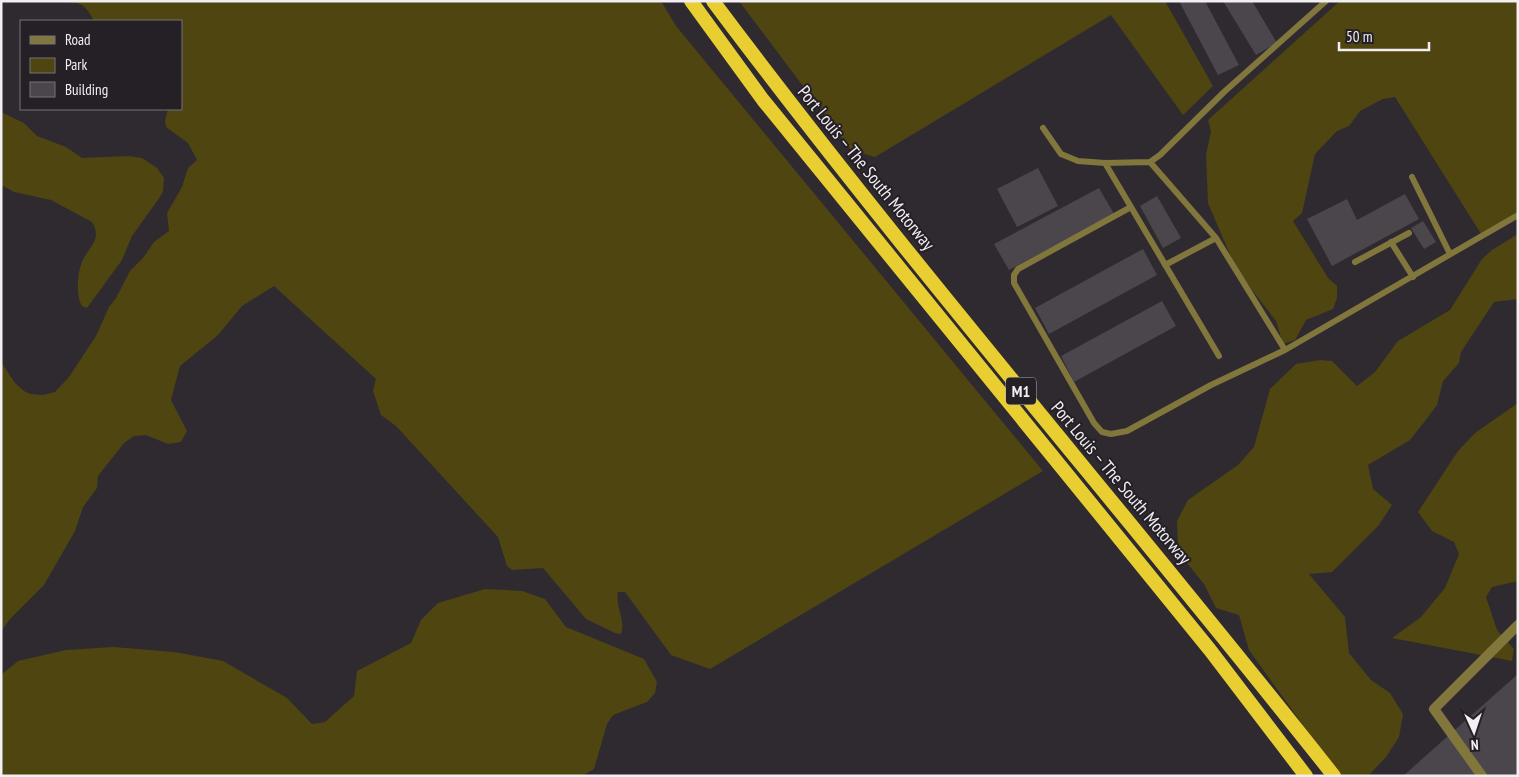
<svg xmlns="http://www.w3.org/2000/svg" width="1519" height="777" font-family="'PT Sans Narrow',sans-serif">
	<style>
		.green { fill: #4e4511 }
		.building { fill: #4b464c }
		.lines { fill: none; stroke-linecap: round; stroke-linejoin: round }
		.service { stroke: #81763c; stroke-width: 6 }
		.minor { stroke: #81763c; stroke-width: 10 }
		.trunk { stroke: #e8ce30; stroke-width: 14 }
		.labels { text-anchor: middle; stroke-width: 4; stroke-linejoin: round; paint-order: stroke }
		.shield { fill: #252026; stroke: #b4b1b6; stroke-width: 1 }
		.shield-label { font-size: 16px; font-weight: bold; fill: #f2eff3 }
		.street-label { font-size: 18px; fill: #f2eff3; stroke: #252026 }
	</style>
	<rect width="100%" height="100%" fill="#2f2a30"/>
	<path class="green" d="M58,1h603l15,25 367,445 -333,198 -39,-14 -46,-63h-7c-3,14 8,28 3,42l-6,-1 -29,-14 -43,-51 -31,2 -5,-4 -9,-29 -102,-111 -15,-11 -8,-24 3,-12 -102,-93 -32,20 -24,29 -38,31 -9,34 16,31 -6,11 -13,2 -22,-9 -12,1 -10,7 -26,33 -1,12 -14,19 -8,24 -31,54 -35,35 -8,12v-270l14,21 9,8 6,3 13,1 12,-3 14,-15 27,-41 13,-29 7,-9 14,-27 13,-13 11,-16 15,-11 -2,-18 15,-26 6,-19 9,-8 -9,-17 -22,-16 -1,-6 3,-12h13v-88h-87c-11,-21 -14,-17 -36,-20z
		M739,1h426l48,85 -30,29 -72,-100 -236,142 -24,-7z
		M1340,1h178v211l-35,25 -88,-140 -12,2 -23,12 -11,15 -12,5 -22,23 -13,59 -9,8 35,57 9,8v12l-4,11 -27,11 -11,20 -12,4 -7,-23 -39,-50 -29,-68 -2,-48 5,-24 -3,-11z
		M1,112l23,11 13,13 29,11 16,11 46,-2 14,2 15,10 7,10 -1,13 -3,6 -28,39 -10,24 -35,48 -5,-2c-6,-9 -5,-33 0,-44 6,-15 21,-22 10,-40l-41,-22 -37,-8 -13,-7z
		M1518,234v65l-24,3 -33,50 -2,11 -16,18 -6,24 -12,16 -15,19 -42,25 5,24 19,16 -13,20 -47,47 -23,2 36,43 4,36 22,27 19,13 13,21 -4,23 -13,20 -17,18 -27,1 -6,-5 -87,-121 -10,-35 -23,-7 -12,-24 -22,-27 -4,-13 -1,-23 11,-21 50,-35 16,-18 16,-58 26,-25 24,-4 12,1 25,25 18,-14 23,-31 52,-31 32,-51 10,-9z
		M1518,403v178l-26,6 -6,10 11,33 17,19 -2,12 -120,-23 29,-21 24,-29 14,-34 -5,-12 -22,-11 -14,-19 40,-61 17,-18z
		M485,589l37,2 23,8 21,28 78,32 13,23 -2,11 -8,9 -34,13 -6,9 -13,45 -12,7h-581v-101l17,-14 48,-11 47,-3 61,5 49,9 64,37 25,26 13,-2 29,-26 3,-25 54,-28 10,-23 17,-17z"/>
	<path class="building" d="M1179,1h26l34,64 -21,10z
		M1223,1h29l25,42 -21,12z
		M1038,168l20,38 -41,21 -20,-38z
		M1099,188l15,26 -105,56 -15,-26z
		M1405,194l14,25 -87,47 -25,-47 40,-20 10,21z
		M1157,196l24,42 -18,10 -23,-42z
		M1423,221l13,21 -12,7 -13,-21z
		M1143,249l14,26 -108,59 -14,-26z
		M1162,301l14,25 -102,56 -13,-26z
		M1518,674v102h-115z"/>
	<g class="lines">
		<path class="service" d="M1043,128l18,26 17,7 27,2 45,-1 10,-7 64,-63 102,-91
			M1150,162l66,76 69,112
			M1105,163l114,193
			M1412,177l38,77
			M1131,207l-113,62 -4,6v8l80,140 8,9 9,2 16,-3 84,-46 74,-35 233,-135
			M1391,242l22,35
			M1355,262l54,-29
			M1165,265l51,-27"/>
		<path class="minor" d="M1482,776l-48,-67 84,-84"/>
		<path class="trunk" d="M691,1l72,99 447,550 96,126
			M713,1c198,265 416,515 621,775"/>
	</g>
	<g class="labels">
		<rect class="shield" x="1006" y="377.5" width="30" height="27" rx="4"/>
		<g class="shield-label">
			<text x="1021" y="397">M1</text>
		</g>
		<g class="street-label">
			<text transform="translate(866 168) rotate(51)" y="6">Port Louis – The South Motorway</text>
			<text transform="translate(1121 483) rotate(50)" y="6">Port Louis – The South Motorway</text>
		</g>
	</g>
	<rect width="1519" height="777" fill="none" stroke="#f2eff3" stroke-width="5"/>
	<rect x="20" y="20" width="162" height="90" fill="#252026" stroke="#777378"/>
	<rect x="30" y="36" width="25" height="8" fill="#81763c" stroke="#777378"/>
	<text x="65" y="45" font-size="15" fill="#f2eff3">Road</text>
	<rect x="30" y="58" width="25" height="15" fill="#4e4511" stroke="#777378"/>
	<text x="65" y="70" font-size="15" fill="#f2eff3">Park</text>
	<rect x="30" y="82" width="25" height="15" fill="#4b464c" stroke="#777378"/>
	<text x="65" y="95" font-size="15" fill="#f2eff3">Building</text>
	<g transform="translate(1474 732) rotate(177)" stroke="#252026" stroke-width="4" paint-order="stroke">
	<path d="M0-4L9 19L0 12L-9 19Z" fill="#f2eff3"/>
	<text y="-8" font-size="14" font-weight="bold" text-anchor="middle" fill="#f2eff3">N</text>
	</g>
	<path d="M1339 42v8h90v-8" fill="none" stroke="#f2eff3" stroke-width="2.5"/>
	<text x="1346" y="42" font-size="15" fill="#f2eff3" stroke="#252026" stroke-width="4" paint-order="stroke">50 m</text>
</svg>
